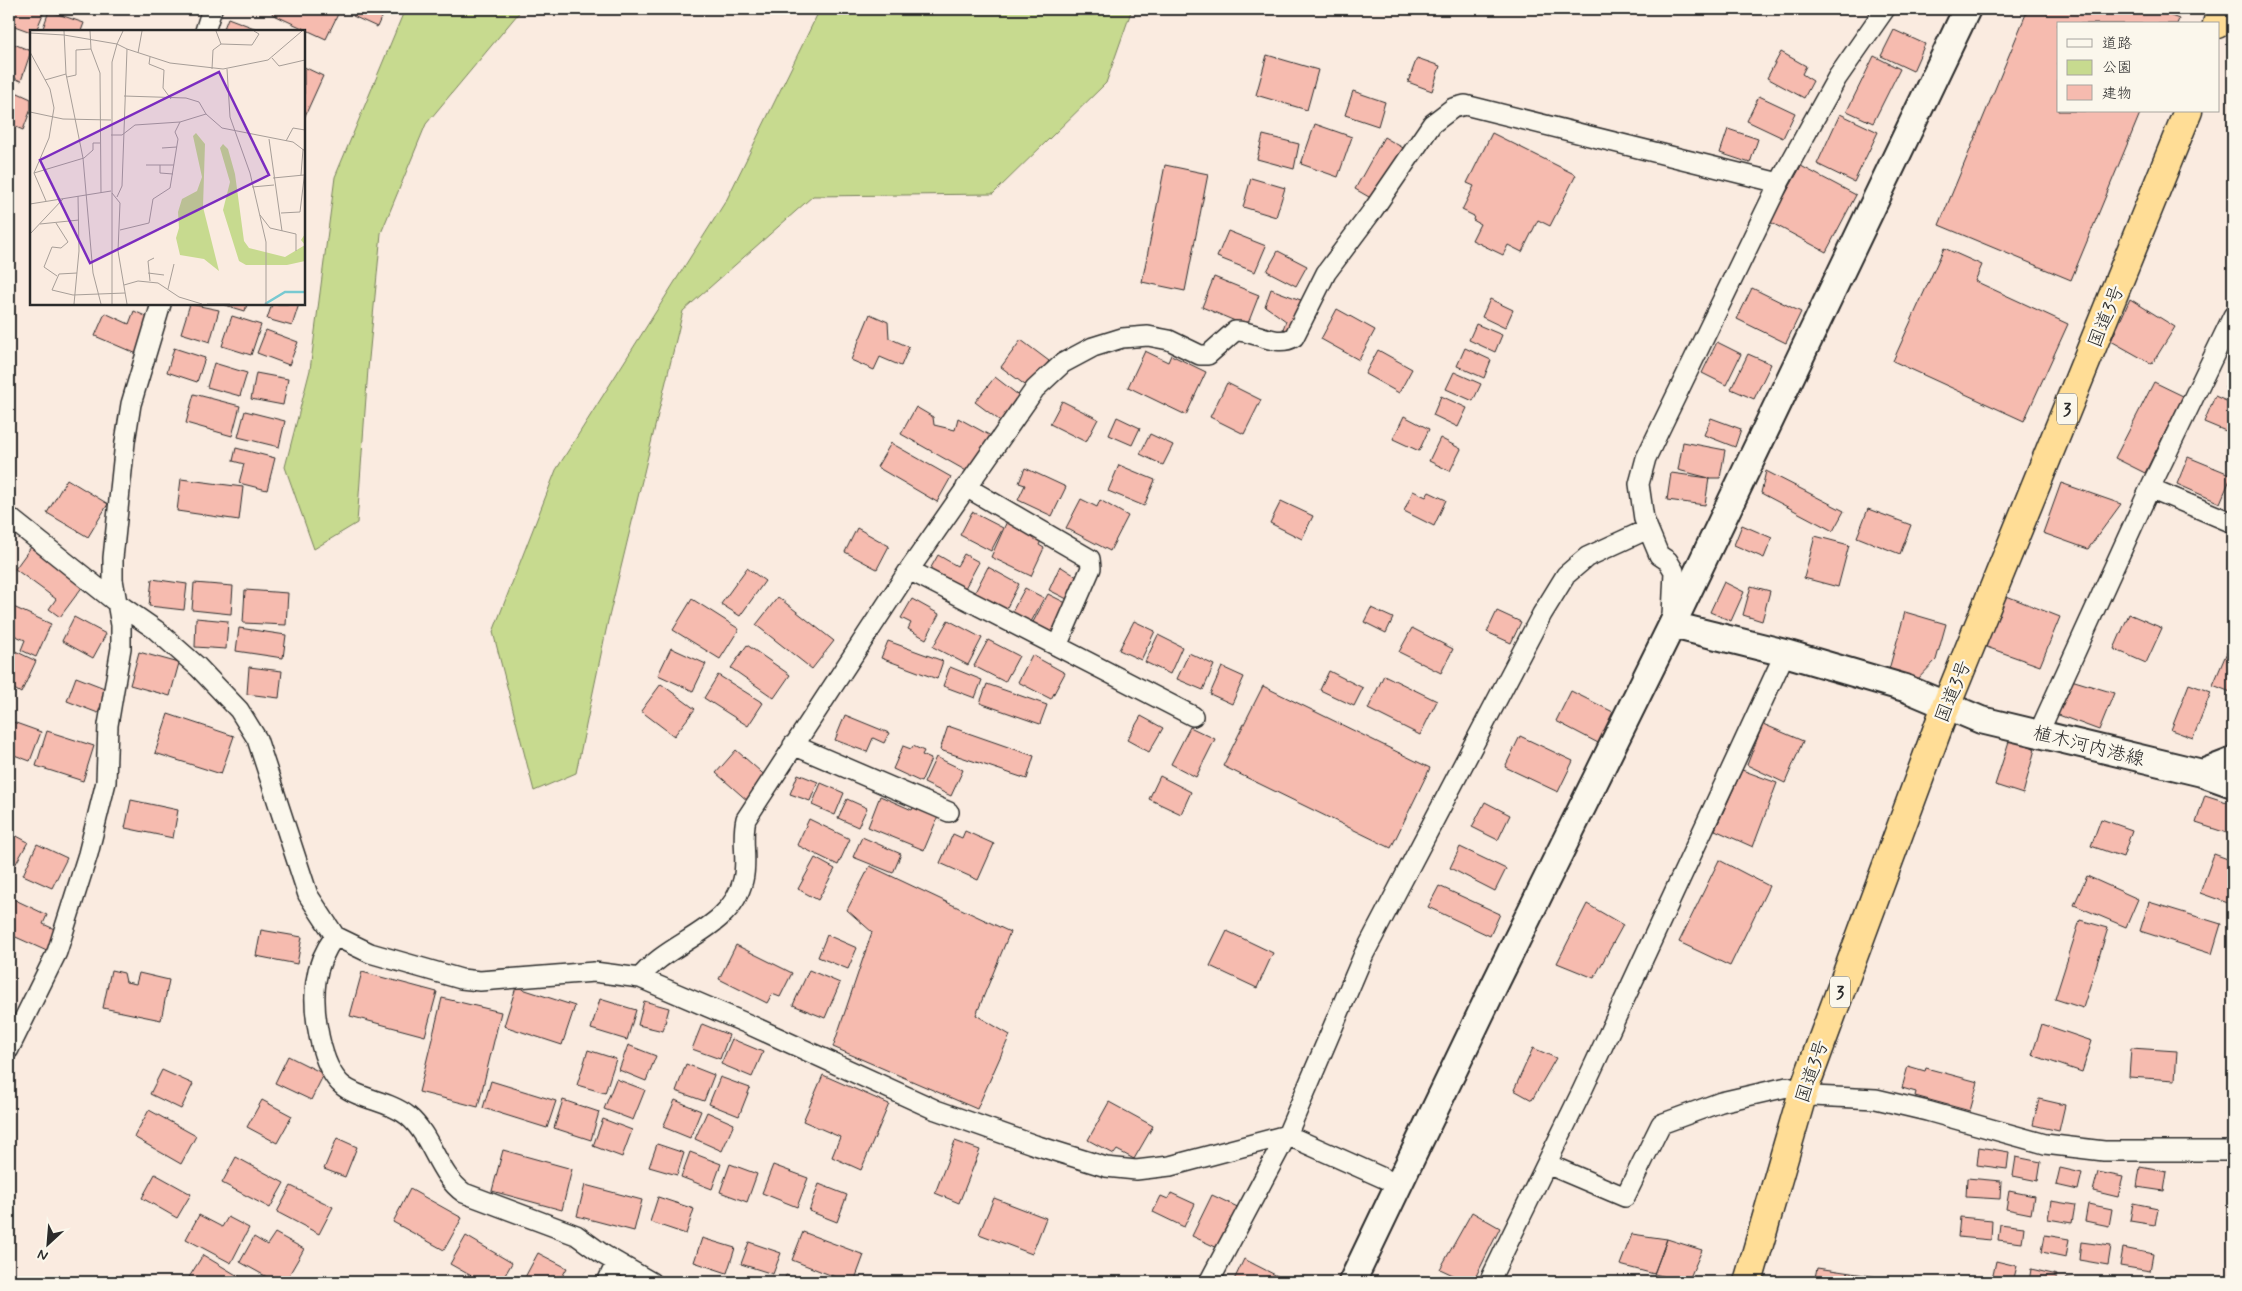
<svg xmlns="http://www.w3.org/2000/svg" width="2242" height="1291" font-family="Mynerve,'Klee One',sans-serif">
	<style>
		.green { fill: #c7da8f; stroke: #79825d }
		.building { fill: #f6bbaf; stroke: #2b2b2b }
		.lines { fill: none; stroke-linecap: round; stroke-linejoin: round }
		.street-casing { stroke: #2b2b2b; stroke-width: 22 }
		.secondary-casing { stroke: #2b2b2b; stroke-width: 30 }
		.highway-casing { stroke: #2b2b2b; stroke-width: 31 }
		.street { stroke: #fbf7ec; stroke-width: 19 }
		.secondary { stroke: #fbf7ec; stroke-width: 26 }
		.highway { stroke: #ffdd96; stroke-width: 28 }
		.labels { text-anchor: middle; stroke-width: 4.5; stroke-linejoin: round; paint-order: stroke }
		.shield { fill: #fbf7ec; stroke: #696865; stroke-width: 1 }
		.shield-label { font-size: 18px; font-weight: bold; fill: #2b2b2b }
		.street-label { font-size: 19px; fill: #2b2b2b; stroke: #fbf7ec }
		.inset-river { fill: none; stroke: #78c9d1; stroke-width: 2.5 }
		.inset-road { fill: none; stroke: #a79e98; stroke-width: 1 }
		.view { fill: #7b2cbf; fill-opacity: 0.15; stroke: #7b2cbf; stroke-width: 2.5 }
		.inset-edge { fill: none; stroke: #2b2b2b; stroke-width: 2.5 }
	</style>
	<rect width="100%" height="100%" fill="#faebe0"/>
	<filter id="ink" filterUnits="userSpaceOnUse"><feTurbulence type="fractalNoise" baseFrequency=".02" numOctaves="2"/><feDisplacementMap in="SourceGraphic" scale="10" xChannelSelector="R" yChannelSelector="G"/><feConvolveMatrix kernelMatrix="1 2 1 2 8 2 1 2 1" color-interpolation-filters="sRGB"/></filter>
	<g filter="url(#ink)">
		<path class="green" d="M405,9h117l-96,115 -45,109 -13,136 -11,154 -43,26 -29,-82 25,-97 25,-193z
			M820,9h312l-26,74 -113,111 -180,2 -130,115 -75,310 -32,152 -42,18 -41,-159 63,-162 171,-271z"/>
		<path class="building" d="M9,9h36l-9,22 -5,1 -22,-8z
			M274,9h54l10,5 -12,25 -54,-25z
			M357,9h28l-8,18 -24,-11z
			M2028,9h125l26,10 -2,5h-119v87h83l-70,169 -132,-55z
			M49,11l35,12 -3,8h-39z
			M228,18l34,13h-39z
			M1894,30l31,14 -12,27 -32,-15z
			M9,42l22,9 -10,30 -12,-5z
			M1781,52l25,14 -4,8 11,7 -9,17 -37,-20z
			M1267,55l51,15 -11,40 -51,-15z
			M1874,56l26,13 -27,54 -26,-12z
			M1417,58l23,8 -8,25 -24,-9z
			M304,67l19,9 -19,42z
			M9,89l22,10v10l-8,21 -14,-6z
			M1353,91l32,11 -7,24 -33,-11z
			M1759,96l36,17 -12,25 -36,-17z
			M1840,114l38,18 -24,50 -37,-18z
			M1315,124l37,13 -14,40 -37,-13z
			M1728,129l30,10 -8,24 -30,-10z
			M1492,133l84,42 -26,51 -12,-6 -16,32 -14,-7 -5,10 -31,-15 8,-16 -7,-4 1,-4 -12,-6 12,-24 -7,-3z
			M1263,135l36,9 -5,25 -37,-10z
			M1384,137l21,12 -29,52 -21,-12z
			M1165,165l43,9 -23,117 -43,-9z
			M1801,166l55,29 -30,57 -56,-30z
			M1251,178l34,10 -9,29 -33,-10z
			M1228,231l38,15 -11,26 -38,-15z
			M1944,248l38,17 -7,16 93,43 -44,97 -131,-60z
			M1278,251l29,15 -11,20 -29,-15z
			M1214,277l45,18 -12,31 -45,-19z
			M1752,288l49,24 -15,31 -49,-24z
			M1271,289l35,13 -11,32 -12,-5 3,-8 -21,-15z
			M1490,299l23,11 -8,18 -23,-11z
			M2130,299l45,28 -23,37 -41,-23z
			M190,304l29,6 -9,32 -29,-9z
			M222,304h25l-2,7z
			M272,304h27l-7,22 -25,-7z
			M1337,309l38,21 -16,30 -38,-21z
			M134,311l18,8 -15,35 -42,-18 10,-23 24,11z
			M870,314l18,8 1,16 20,9 -8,19 -21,-9 -6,13 -23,-10z
			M232,316l29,9 -10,30 -29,-9z
			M1476,324l26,11 -7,17 -26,-12z
			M266,330l32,12 -9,23 -32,-12z
			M1021,340l28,21 -20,27 -28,-21z
			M1717,342l24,12 -15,31 -24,-12z
			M174,348l31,10 -8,24 -30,-10z
			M1465,348l26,12 -7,18 -27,-12z
			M1378,350l34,19 -13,24 -34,-19z
			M1145,351l23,11 3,-7 35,17 -20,43 -58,-28z
			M1748,354l23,10 -17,35 -23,-10z
			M214,363l33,10 -7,23 -33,-9z
			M2233,366v25l-8,-3z
			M1454,372l27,12 -8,17 -27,-12z
			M256,373l32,6 -5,26 -32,-6z
			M995,377l27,21 -19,25 -28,-21z
			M2154,382l29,14 -38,77 -30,-15z
			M1227,383l34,17 -17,34 -34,-17z
			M194,394l46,12 -8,30 -46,-13z
			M1441,396l26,12 -9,19 -25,-12z
			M2215,396l18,8v30l-29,-12z
			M1062,401l36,18 -12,23 -36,-18z
			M916,407l17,10 1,8 21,5 3,-12 33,18 -21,37 -69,-39z
			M245,411l40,10 -6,26 -41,-10z
			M1404,416l25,13 -10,22 -26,-12z
			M1117,417l23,11 -8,17 -23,-10z
			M1711,418l30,11 -6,18 -31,-12z
			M1150,434l23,11 -10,20 -23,-11z
			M1440,438l21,11 -11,22 -21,-10z
			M1683,442l42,8 -5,28h-11l-31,-8z
			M891,443l60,34 -14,25 -60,-35z
			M236,448l39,10 -8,32 -28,-7 5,-19 -11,-3z
			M2188,457l44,18 -12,28 -43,-19z
			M1119,465l36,15 -11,26 -36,-15z
			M1025,468l41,19 -14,29 -34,-16 7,-15 -6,-2z
			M1766,471l78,40 -11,20 -72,-38z
			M1671,473l38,5 -4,27 -38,-5z
			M67,479l41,25 -20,33 -41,-24z
			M181,479l62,8 -4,33 -62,-9z
			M2061,483l60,21 -33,45 -45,-16z
			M1413,491l13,6 3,-5 17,8 -12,26 -30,-15z
			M1081,499l16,8 3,-7 28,16 -18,35 -44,-23z
			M1281,501l32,15 -11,23 -32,-16z
			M1868,509l43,16 -11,29 -43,-17z
			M972,512l31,16 -12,23 -31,-16z
			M1008,519l35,17 -4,9 5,3 -13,28 -40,-19z
			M1742,525l30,13 -8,20 -30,-13z
			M857,528l32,18 -12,23 -32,-17z
			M1815,536l34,9 -11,42 -34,-9z
			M31,547l52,39 -23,31 -11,-8 7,-10 -41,-30z
			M964,554l15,8 -15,28 -35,-19 9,-16 19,11z
			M1060,566l17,11 -3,4 4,2 -9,17 -20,-10z
			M988,567l31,17 -15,29 -31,-17z
			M747,568l18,13 -25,35 -19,-12z
			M152,579l35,5 -3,26 -35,-4z
			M1724,582l20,10 -13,29 -21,-9z
			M194,583l39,3 -2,28 -39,-4z
			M1751,586l19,5 -8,30 -19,-6z
			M1025,588l19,10 -13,24 -19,-10z
			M245,590l43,3 -2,32 -43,-2z
			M1048,594l20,10 -15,31 -21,-11z
			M2004,595l56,22 -20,49 -59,-21z
			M778,597l56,44 -22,28 -56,-44z
			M692,599l47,30 -19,30 -47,-29z
			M912,599l27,15 -13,25 -18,-10 3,-6 -10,-5z
			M9,605l42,19 -15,33 -15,-7 4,-10 -16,-7z
			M1371,608l22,10 -7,15 -22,-11z
			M1497,611l24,11 -10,21 -24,-11z
			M1905,612l41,12 -10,36 -20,21 -28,-8z
			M2129,614l33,14 -16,35 -32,-14z
			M74,617l32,17 -13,24 -31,-17z
			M196,618l32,3 -2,28 -31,-2z
			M948,620l34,18 -14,27 -35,-18z
			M1134,621l21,10 -14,29 -22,-10z
			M239,628l47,7 -3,23 -47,-7z
			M1412,628l41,21 -12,24 -42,-21z
			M1158,635l24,12 -12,27 -25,-12z
			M2233,638v55l-20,-8z
			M988,640l31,16 -14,26 -31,-16z
			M888,641l55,20 -6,18 -56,-21z
			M747,645l43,30 -16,23 -43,-30z
			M9,648l27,13 -15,32 -12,-7z
			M671,648l35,16 -13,27 -35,-16z
			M139,652l40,11 -9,33 -40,-11z
			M1189,653l25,12 -11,25 -26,-11z
			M1032,655l33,18 -14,26 -33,-17z
			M249,667l33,4 -3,27 -32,-4z
			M950,667l32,13 -7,18 -32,-12z
			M1222,667l22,10 -12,27 -22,-10z
			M1329,671l34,17 -9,18 -34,-16z
			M718,675l45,28 -15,23 -44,-28z
			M1384,675l53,26 -17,34 -52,-26z
			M76,677l31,12 -9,24 -31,-12z
			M2068,679l46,14 -15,37 -43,-16z
			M661,684l34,25 -21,27 -33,-25z
			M987,684l60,21 -7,19 -60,-21z
			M2189,684l22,8 -18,46 -22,-8z
			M1263,686l167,82 -39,80 -168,-82z
			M1571,691l46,23 -15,31 -46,-24z
			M168,714l66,22 -13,38 -66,-21z
			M845,715l44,18 -5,10 -11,-5 -6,14 -32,-12z
			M1141,716l22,12 -14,24 -22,-12z
			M13,722l28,10 -11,29 -21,-8v-19z
			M1763,724l40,17 -18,42 -38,-18z
			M948,726l86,30 -7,23 -87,-29z
			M1190,727l25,12 -19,38 -25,-13z
			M47,731l47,15 -11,35 -47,-15z
			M2011,735l24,14 -12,45 -28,-9z
			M1520,736l53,25 -15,31 -53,-25z
			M903,746l8,3 2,-3 11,5 -2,4 9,4 -10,23 -28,-13z
			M736,750l33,29 -20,23 -33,-29z
			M936,757l27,13 -12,26 -27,-13z
			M1742,770l35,13 -24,64 -38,-17z
			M798,774l20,8 -8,19 -20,-7z
			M1160,776l31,16 -10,22 -32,-15z
			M821,783l23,10 -9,22 -23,-10z
			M2205,795l28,9v31l-37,-12z
			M880,796l32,14 4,-8 24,10 -16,38 -56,-23z
			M847,799l20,9 -9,19 -20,-9z
			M131,800l47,10 -5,28 -48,-10z
			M1485,802l25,13 -12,25 -26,-13z
			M809,819l41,20 -12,26 -41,-20z
			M2101,819l31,11 -9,27 -32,-11z
			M965,831l29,13 -16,36 -38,-17 13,-29 9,4z
			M9,832l19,10 -14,25 -5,-3z
			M862,837l39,17 -8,19 -40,-16z
			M37,844l30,14 -15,30 -29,-13z
			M1460,847l46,22 -11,22 -45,-23z
			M2214,854l19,7v27l-5,15 -28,-10z
			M815,858l20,11 -17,31 -20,-11z
			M1719,860l50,26 -39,80 -51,-24z
			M870,866l140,66 -34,83 34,20 -33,74 -144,-62 39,-115 -25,-22z
			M2087,876l51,23 -12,28 -52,-22z
			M1439,886l61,28 -10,22 -62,-29z
			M9,897l38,18 -4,9 16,7 -10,21 -40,-18z
			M2149,902l72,22 -9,30 -72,-23z
			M1587,904l36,21 -29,53 -37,-15z
			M2080,920l28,8 -25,80 -28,-9z
			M261,930l41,7 -5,27 -41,-8z
			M1227,931l46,22 -16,35 -47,-22z
			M827,935l30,13 -9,21 -30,-12z
			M736,945l56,28 -12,24 -8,-3 -5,9 -48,-24z
			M111,970l13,3 2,9 10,2 3,-11 30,7 -8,40 -58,-12z
			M809,970l31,13 -15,35 -32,-13z
			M362,972l75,20 -12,44 -75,-20z
			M516,987l59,19 -13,39 -58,-19z
			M442,998l59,14 -23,95 -59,-15z
			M600,999l36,11 -9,30 -36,-11z
			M644,1001l25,7 -6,23 -25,-6z
			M702,1024l27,11 -9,24 -28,-10z
			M2042,1024l50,17 -10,31 -50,-17z
			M732,1039l31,13 -11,25 -31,-13z
			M628,1045l28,11 -10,25 -27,-11z
			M1533,1048l23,10 -24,42 -18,-10z
			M2131,1048l46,3 -2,29 -46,-3z
			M588,1050l28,9 -11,34 -28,-8z
			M288,1056l36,18 -13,26 -36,-17z
			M686,1064l28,11 -10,26 -28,-10z
			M1908,1066l17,5 1,-3 52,14 -8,29 -55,-15 1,-4 -14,-4z
			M162,1070l31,14 -12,25 -31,-15z
			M823,1075l66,29 -28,66 -29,-13 8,-20 -37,-16z
			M720,1077l30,11 -11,28 -30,-12z
			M616,1079l29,11 -12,30 -29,-11z
			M491,1081l65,20 -9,27 -64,-20z
			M2039,1099l26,6 -6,26 -26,-6z
			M262,1100l30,16 -15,27 -30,-16z
			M563,1100l36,12 -8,28 -37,-12z
			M675,1100l26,11 -11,27 -27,-11z
			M1109,1102l44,24 -19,33 -17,-9 -3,4 -26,-14z
			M149,1110l47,26 -15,28 -47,-27z
			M707,1112l27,12 -12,27 -27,-12z
			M603,1119l29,11 -10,27 -29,-11z
			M337,1138l20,9 -12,30 -21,-8z
			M955,1141l25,9 -21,53 -24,-10z
			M657,1144l27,9 -7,22 -28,-8z
			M1979,1147l30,5 -2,17 -30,-4z
			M503,1150l69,19 -10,41 -70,-19z
			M690,1152l31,12 -9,25 -31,-12z
			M236,1157l48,26 -14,25 -48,-25z
			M2016,1157l25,5 -3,19 -25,-5z
			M730,1164l27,10 -10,28 -27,-10z
			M773,1165l35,13 -11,29 -35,-14z
			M2140,1167l27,5 -3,19 -27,-4z
			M2060,1168l22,5 -4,17 -22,-5z
			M2098,1172l25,5 -5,20 -25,-6z
			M155,1174l36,20 -14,24 -35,-20z
			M1967,1178l34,3 -1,18 -34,-2z
			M819,1184l28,11 -10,27 -28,-11z
			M585,1185l57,15 -8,31 -57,-15z
			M291,1186l42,21 -14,27 -42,-22z
			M410,1189l52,29 -18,32 -51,-28z
			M2009,1191l25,5 -3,18 -25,-5z
			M1171,1193l24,11 -11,23 -31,-15 8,-16 7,3z
			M1212,1195l32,15 -20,41 -32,-15z
			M658,1197l36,12 -8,25 -36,-12z
			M994,1198l52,20 -14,36 -53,-20z
			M2051,1201l24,4 -3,18 -24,-4z
			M2133,1203l25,5 -3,17 -25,-4z
			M2088,1204l24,5 -3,17 -24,-5z
			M1472,1212l28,16 -27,54h-5l-28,-13z
			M199,1215l23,12 6,-10 21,11 -18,35 -45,-24z
			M1960,1217l32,3 -1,20 -33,-3z
			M2000,1224l24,3 -2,16 -24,-3z
			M803,1232l61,23 -10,27h-6l-56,-22z
			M275,1233l29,16 -19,33h-9l-36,-20 14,-25 13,8z
			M1632,1234l35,5 -13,35 -34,-9z
			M2045,1235l24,4 -3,18 -24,-5z
			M466,1236l46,27 -11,19h-19l-32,-18z
			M702,1238l33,10 -8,25 -33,-11z
			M1667,1239l35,11 -14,32 -34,-8z
			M749,1242l32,11 -8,21 -32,-10z
			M2081,1242l30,4 -3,19 -29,-5z
			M2123,1248l30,6 -3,17 -30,-5z
			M538,1253l29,15 -8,14 -36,-1z
			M203,1255l45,27h-62z
			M1244,1259l45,23h-56z
			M1996,1261l21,5 -4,16 -21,-2z
			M1817,1268l95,14h-98z
			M2031,1269l26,6 -2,7h-26z
			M786,1275l17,7h-20z
			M2067,1278l18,4h-19z"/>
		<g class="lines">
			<g class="street-casing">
				<path id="street" d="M205,31l7,-22
					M966,487l124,72 1,9 -34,78
					M2150,488l83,35
					M9,517l108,86 39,27 42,37 41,43 18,29 51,156 27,41 35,17 91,26 19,2 114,-9 46,6 108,46 188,86 99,35 71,22 30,3 34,-4 117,-31 112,50
					M909,570l284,146
					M1672,616l2,-45 -6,-10 -9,-6 -15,-36 -5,-35 7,-26 133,-275 58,-105 48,-69
					M2039,732l111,-244 83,-172
					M793,745l156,67
					M335,936c-10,14 -17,28 -19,45 -4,29 4,86 27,105 18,14 47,15 65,30 25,21 29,58 56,77l112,42 28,20 47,27
					M640,978c27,-37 91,-47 103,-98 5,-20 -2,-41 3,-61l163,-249 126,-181 28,-26 30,-16 29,-9 26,-2 21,4 31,15h8l27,-24c19,-1 41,17 59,6l32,-64 47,-63 59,-86 21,-16 12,-3 314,78
					M9,1049l48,-97 31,-98 18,-72 2,-57 13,-77v-23l-8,-45v-22l12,-116 6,-38 30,-100
					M1547,1164l78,33 36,-73 60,-22 66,-15 26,9 63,3 51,12 118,33 59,7h129
					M607,1282l9,-19
					M1209,1282l78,-147 77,-181 178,-340 24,-39 21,-18 61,-28
					M1489,1282l93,-191 203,-438"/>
			</g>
			<g class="secondary-casing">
				<path id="secondary" d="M1672,625l113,28 120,35 76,32 221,53 31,11
					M2202,773l31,-12
					M1352,1282l142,-296 178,-361 295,-616"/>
			</g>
			<g class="highway-casing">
				<path id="highway" d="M2217,24l5,-15
					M1748,1282l55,-190 143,-386 242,-595"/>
			</g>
			<use href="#street" class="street"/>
			<use href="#secondary" class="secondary"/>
			<use href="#highway" class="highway"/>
		</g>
	</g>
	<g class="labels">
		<g class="shield">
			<rect x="2057" y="393.5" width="20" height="31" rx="4"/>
			<rect x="1830" y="976.5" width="20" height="31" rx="4"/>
		</g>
		<g class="shield-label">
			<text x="2067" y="415">3</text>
			<text x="1840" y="998">3</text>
		</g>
		<g class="street-label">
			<text transform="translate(2105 316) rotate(-68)" y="7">国道3号</text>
			<text transform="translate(1952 691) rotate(-68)" y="7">国道3号</text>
			<text transform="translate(2089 745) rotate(14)" y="7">植木河内港線</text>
			<text transform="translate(1811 1071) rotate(-71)" y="7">国道3号</text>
		</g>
	</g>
	<g transform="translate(30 30)">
		<rect width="275" height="275" fill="#faebe0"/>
		<path d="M166,103l9,11 -2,63 16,64 -15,-12 -24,-4 -4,-17 3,-10 -1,-16 4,-13 15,-8 5,-14 -9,-41zM193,114l5,5 7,25 9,67 5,7 36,9 20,-12 -4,-5 4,-6v27l-18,4h-41l-7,-4 -16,-51 7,-28 -10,-34z" fill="#c7da8f"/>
		<path class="inset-river" d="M235,274l20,-12h20"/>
		<path class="inset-road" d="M34,1l2,43 17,84 10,115 8,31M60,1l1,18 9,24 1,120M93,1l-6,13 10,5 43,14 53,6 45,-9 34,-29M0,3l34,2M34,5l53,9 -5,18v242M191,14l31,1 7,-11 -5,-3M0,22l20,37 4,19 -5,30 -15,35 12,28M108,23l4,-22M120,27l-1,7 15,6 -1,18 8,11M242,28l7,8 26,-6M182,39l1,-19 8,-6 -5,-13M197,39l3,48 20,56 16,69v62M37,47l9,-2v-25l15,-1M15,50l21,-6M94,66l62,2 13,4 7,12 16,14 71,14 12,9M0,82l33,7 48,1M81,105h11l13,-10 45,-3 26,-8M239,109l13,92M256,111l7,-13 12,2M132,118l15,-1M116,135h28M130,135v8l13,1M4,143l50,-15 9,-8v-7h7M271,145l2,-26M243,148l31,-3M222,157l22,-2M82,163l8,10 -2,48 9,53M56,165l25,-4M87,167l5,-11 5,-137M0,174l56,-9M251,183l19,-1 5,-42M230,185l10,13 26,6v17M26,193l12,19 -7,6 -9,-1 -8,20 13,9M10,194l39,-4M90,200l29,-7 4,-24 17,-11 8,-49 -3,-7 5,-10M0,204l33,-35M47,243l-18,1 -7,16 21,5 52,-2M118,243l16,2M120,251l-2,-20 6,-3M94,255l14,-4 20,2 21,14 23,7M138,259l6,-25M44,274l5,-53 -1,-55M177,274h23"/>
		<path class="view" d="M189,42l50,103 -179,88 -50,-103z"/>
		<rect width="275" height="275" class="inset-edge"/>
	</g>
	<rect width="2242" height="1291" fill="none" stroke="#fbf7ec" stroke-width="30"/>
	<rect x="15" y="15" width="2212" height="1261" fill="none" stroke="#2b2b2b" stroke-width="2" filter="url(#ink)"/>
	<rect x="2057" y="22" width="162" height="90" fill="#fbf7ec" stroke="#a8a59f"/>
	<rect x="2067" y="39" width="25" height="8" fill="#fbf7ec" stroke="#a8a59f"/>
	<text x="2102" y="48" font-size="15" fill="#2b2b2b">道路</text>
	<rect x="2067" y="60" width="25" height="15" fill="#c7da8f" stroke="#a8a59f"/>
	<text x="2102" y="72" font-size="15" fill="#2b2b2b">公園</text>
	<rect x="2067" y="85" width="25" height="15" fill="#f6bbaf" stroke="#a8a59f"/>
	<text x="2102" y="98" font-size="15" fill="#2b2b2b">建物</text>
	<g transform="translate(48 1244) rotate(206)" stroke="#fbf7ec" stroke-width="4" paint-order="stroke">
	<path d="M0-4L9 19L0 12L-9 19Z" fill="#2b2b2b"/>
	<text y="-8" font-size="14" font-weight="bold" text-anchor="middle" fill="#2b2b2b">N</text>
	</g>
</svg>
